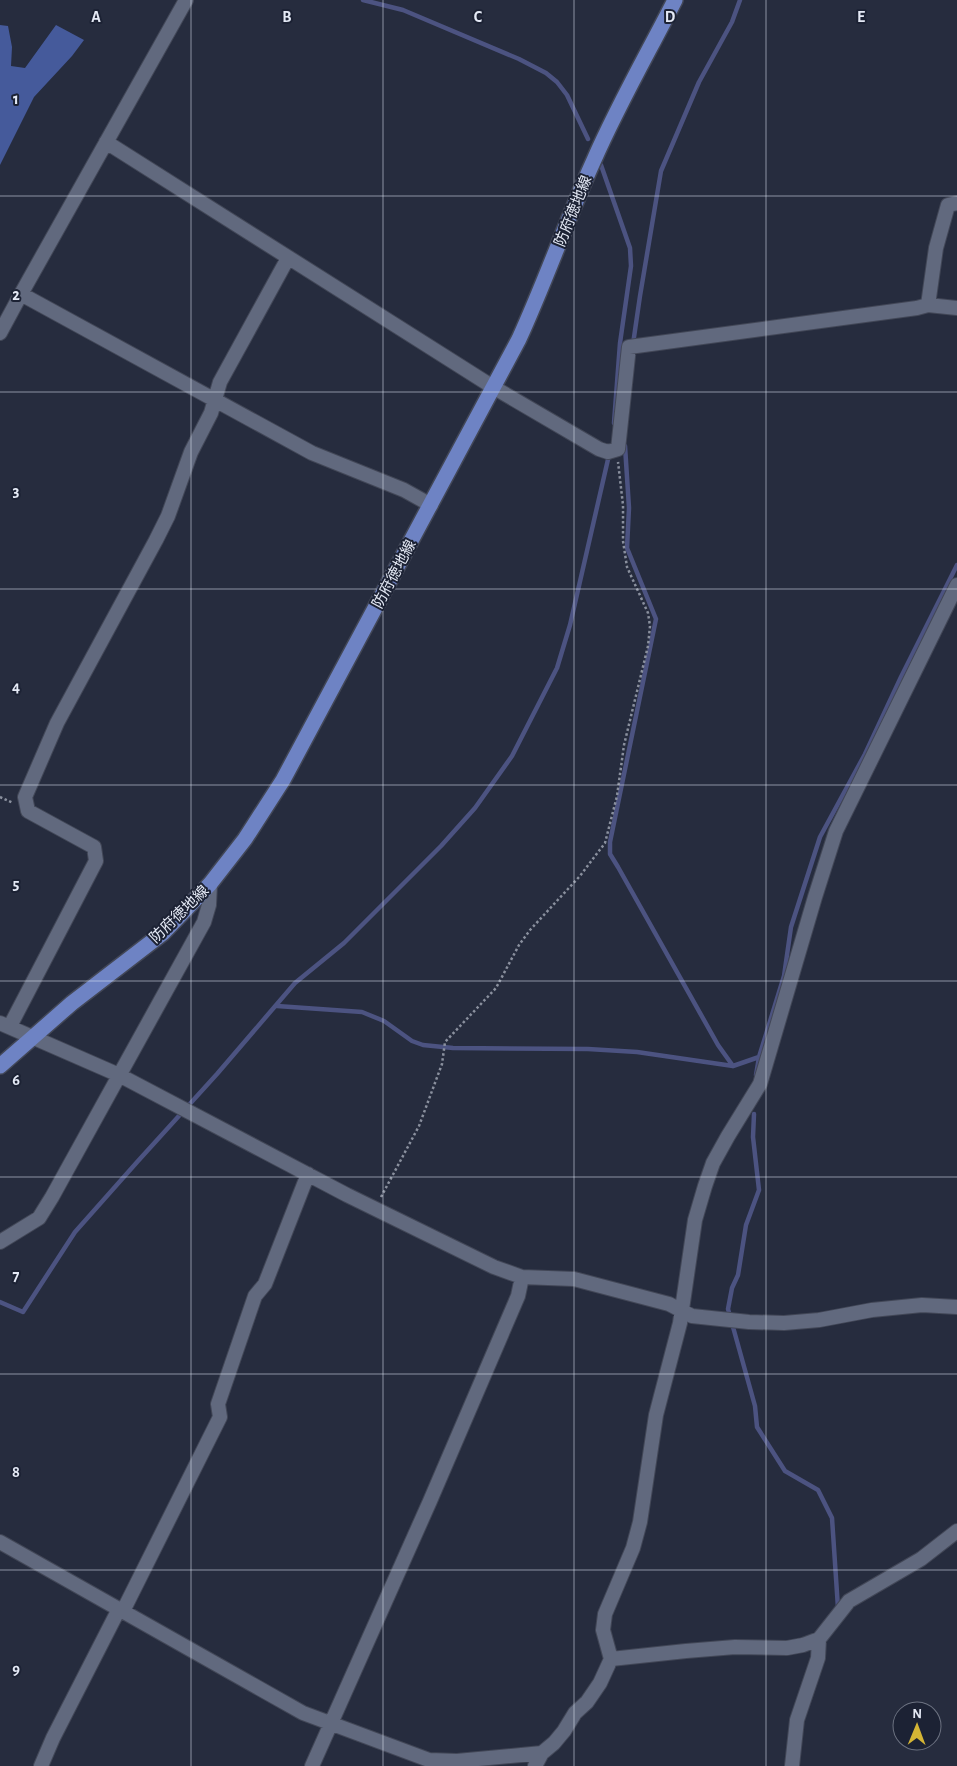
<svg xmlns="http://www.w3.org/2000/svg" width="957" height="1766" font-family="'Alegreya Sans','Noto Sans JP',sans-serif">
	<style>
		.forest { fill: #455a9b }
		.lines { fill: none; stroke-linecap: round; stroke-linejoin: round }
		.stream { stroke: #4c5381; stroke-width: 4.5 }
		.minor-casing { stroke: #424757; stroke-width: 16 }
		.major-casing { stroke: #424757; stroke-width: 18 }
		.path { stroke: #8a909e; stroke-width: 2.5; stroke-dasharray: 2.5 2.5; stroke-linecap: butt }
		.minor { stroke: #61697e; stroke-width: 14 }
		.major { stroke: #6e83c4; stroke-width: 15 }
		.grid { fill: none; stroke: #e4e9f5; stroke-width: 1; stroke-opacity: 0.55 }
		.labels { text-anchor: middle; stroke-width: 4; stroke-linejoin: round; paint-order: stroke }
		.street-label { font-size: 15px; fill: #e4e9f5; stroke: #1c2234 }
		.grid-label { font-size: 16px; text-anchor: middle; font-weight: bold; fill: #e4e9f5; stroke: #1c2234; stroke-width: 4; stroke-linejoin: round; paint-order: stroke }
	</style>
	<rect width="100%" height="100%" fill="#262c3e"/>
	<path class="forest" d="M0,25l8,1 4,21 -1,19 14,2 31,-43 28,15 -12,16 -38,41 -34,68z"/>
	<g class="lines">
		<path class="stream" d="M363,0l40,10 116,49 27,14 11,9 10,13 21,44
			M601,165l29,83 1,18 -11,77 -6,80
			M633,344l7,-48 21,-125 38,-89 33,-60 8,-22
			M625,446l4,62 -2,40 29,71 -46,223v12l8,13 100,178 15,21
			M277,1006l85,6 22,9 28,20 11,4 30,3 135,1 49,3 96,14 26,-9
			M756,1075l3,-18 25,-81 7,-49 29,-90 45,-83 36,-77 56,-112
			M754,1114l-1,23 6,53 -13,35 -8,50 -6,13 -4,21 27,97 2,21 28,44 33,19 14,28 6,90
			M0,1302l23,10 52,-80 63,-71 79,-87 78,-91 49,-40 97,-97 34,-38 37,-52 45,-88 13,-43 39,-170"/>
		<g class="minor-casing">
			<path id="minor" d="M106,142l387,245 106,62 9,3 10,-3 11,-102 288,-39 11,-3 8,-57 12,-43 9,-2
				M21,294l291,159 92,37 27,15
				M928,305l29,3
				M0,333l21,-39 165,-294
				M0,1023l119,52 228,120 147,72 28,10 52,2 95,25 23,12 57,6 35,1 35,-3 53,-10 50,-5 35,2
				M10,1026l86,-165 -2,-14 -66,-36 -3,-14 32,-74 99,-183 12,-24 23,-64 20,-39 9,-31 68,-124
				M0,1242l39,-24 13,-21 152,-275 5,-17 1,-21
				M0,1542l303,171 126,47 28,1 85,-8
				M123,1611l97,-194 -2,-13 37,-108 10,-12 43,-110
				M611,1659l75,-8 49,-4 52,1 16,-3 16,-6 30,-38 72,-42 36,-28
				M41,1766l12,-28 66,-129
				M312,1766l118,-265 88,-205 4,-19
				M535,1766l7,-13 12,-10 10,-12 11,-18 12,-11 13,-19 11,-24 -8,-29 2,-16 28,-66 7,-26 16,-107 24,-92 15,-103 10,-34 8,-23 15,-27 32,-52 55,-187 21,-66 121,-246
				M792,1766l5,-46 21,-62 1,-19"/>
		</g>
		<g class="major-casing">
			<path id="major" d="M0,1066l72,-63 91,-70 47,-49 35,-45 38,-59 236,-441c27,-59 48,-120 75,-179 24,-55 54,-107 81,-160"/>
		</g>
		<path class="path" d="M0,797l13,6
			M381,1197l38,-71 23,-62 3,-22 51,-54 23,-43 11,-15 50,-54 25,-33 12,-47 7,-51 24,-99 2,-20 -2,-13 -21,-46 -4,-26v-36l-5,-43"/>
		<use href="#minor" class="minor"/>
		<use href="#major" class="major"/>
	</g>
	<path class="grid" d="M191,0v1766M383,0v1766M574,0v1766M766,0v1766M0,196h957M0,392h957M0,589h957M0,785h957M0,981h957M0,1177h957M0,1374h957M0,1570h957"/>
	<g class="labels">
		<g class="street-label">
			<text transform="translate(573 211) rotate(-68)" y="5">防府徳地線</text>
			<text transform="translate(394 574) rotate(-62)" y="5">防府徳地線</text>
			<text transform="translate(179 914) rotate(-44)" y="5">防府徳地線</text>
		</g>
	</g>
	<g class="grid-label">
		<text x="96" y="22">A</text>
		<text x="287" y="22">B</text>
		<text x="478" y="22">C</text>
		<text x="670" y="22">D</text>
		<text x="861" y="22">E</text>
		<text x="16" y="104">1</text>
		<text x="16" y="300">2</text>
		<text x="16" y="496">3</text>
		<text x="16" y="692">4</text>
		<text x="16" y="889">5</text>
		<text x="16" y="1085">6</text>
		<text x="16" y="1281">7</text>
		<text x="16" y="1477">8</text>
		<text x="16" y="1674">9</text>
	</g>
	<g transform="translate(917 1726) rotate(1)"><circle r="24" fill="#1c2234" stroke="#6c7281"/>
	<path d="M0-4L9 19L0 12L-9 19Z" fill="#d5b535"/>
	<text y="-8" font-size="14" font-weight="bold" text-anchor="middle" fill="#e4e9f5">N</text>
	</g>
</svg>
